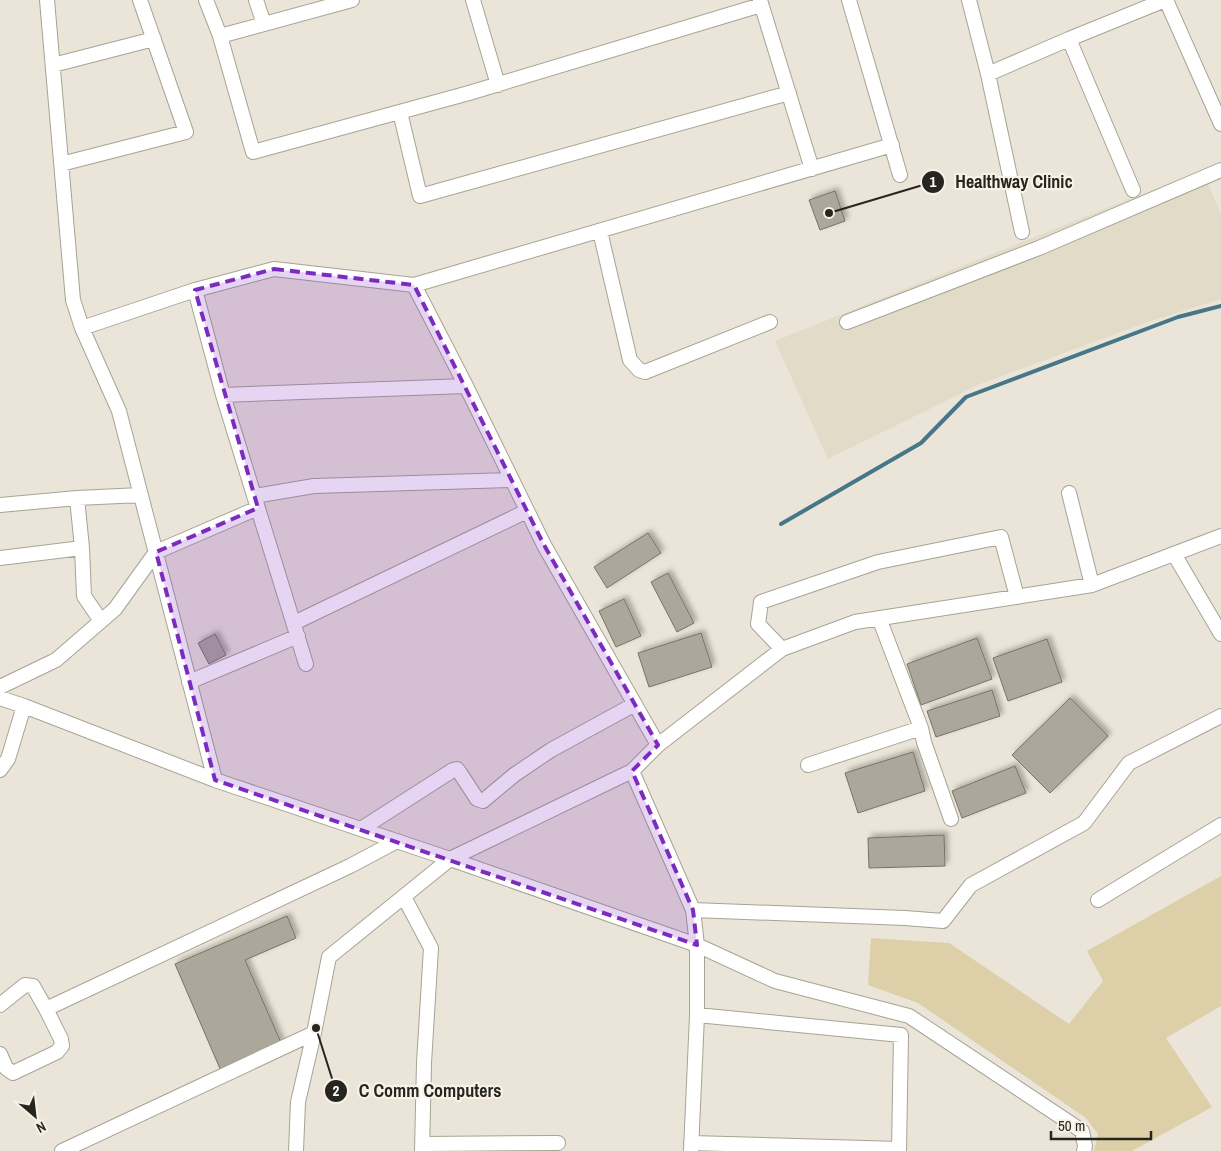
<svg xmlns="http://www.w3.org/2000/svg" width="1221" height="1151" font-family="'Archivo Narrow',sans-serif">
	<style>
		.built { fill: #e2dbc7 }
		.green { fill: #ddcfa8 }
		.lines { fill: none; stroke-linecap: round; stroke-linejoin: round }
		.stream { stroke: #467687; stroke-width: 4 }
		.building { fill: #aba79a; stroke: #777367; filter: url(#shadow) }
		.street-casing { stroke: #a7a396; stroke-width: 16 }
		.street { stroke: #fff; stroke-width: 14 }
		.marked { fill: #7b2cbf; fill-opacity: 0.2; stroke: #7b2cbf; stroke-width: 4; stroke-dasharray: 10 6; stroke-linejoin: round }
		.leader { fill: none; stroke: #262520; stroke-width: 2 }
		.callout-dot { fill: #262520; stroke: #f7f2e5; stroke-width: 2 }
		.mark-label { font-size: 15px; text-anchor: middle; font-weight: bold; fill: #fff }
		.callout-label { font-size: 18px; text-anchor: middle; font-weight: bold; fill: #262520; stroke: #f7f2e5; stroke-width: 4.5; stroke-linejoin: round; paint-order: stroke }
	</style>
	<defs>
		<filter id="shadow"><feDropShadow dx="3.5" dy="-3.5" stdDeviation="2.5" flood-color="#0004"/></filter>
	</defs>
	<rect width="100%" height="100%" fill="#eae5d8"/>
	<path class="built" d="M1202,170l19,44v85l-76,24 -165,61 -152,75 -53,-118z"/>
	<path class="green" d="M1221,876v130l-55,32 46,69 -80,44h-38l4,-17 -12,-16 -168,-115 -50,-18 3,-47 78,5 120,81 34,-43 -16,-30z"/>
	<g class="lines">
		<path class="stream" d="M781,524l140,-81 45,-46 212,-80 43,-11"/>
	</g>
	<path class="building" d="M835,191l10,30 -25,9 -11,-30z
		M648,533l13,20 -54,35 -13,-21z
		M668,573l26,50 -17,9 -26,-50z
		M624,599l17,37 -25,11 -17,-36z
		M701,633l11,34 -63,20 -11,-34z
		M215,634l11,21 -17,9 -11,-21z
		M977,638l15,41 -71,26 -14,-41z
		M1047,639l15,43 -54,19 -15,-43z
		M992,690l8,26 -64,21 -9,-26z
		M1070,698l38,38 -58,57 -38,-38z
		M913,752l12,39 -67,22 -13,-40z
		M1015,766l11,27 -64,25 -10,-27z
		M944,835l1,31 -76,2 -1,-30z
		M287,916l9,22 -51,22 37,85 -61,26 -46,-107z"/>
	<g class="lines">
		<g class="street-casing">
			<path id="street" d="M47,0l26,300 9,28 37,83 96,369
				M206,0l14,36 132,-36
				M256,0l8,24
				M473,0l25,85
				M760,0l52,169
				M849,0l51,175
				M969,0l19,74 34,158
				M1166,0l55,124
				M220,36l33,116 216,-59 292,-88
				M1069,39l96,-39
				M53,65l101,-26
				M988,74l81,-35 64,151
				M400,112l20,84 369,-103
				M61,164l125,-32 -46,-132
				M600,231l30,129 9,10 6,2 125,-50
				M414,285l52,101
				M847,322l192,-74 182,-78
				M82,328l113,-38
				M223,395l83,269
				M1069,493l23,92
				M254,496l60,-10 198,-6
				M77,498l5,50 2,48 17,25
				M0,505l77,-7 64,-3
				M1174,554l47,80
				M0,558l82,-10
				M879,618l42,110 3,14 27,77
				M294,623l233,-112
				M782,649l-24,-25 3,-22 117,-40 123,-25 16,60
				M189,682l109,-46
				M0,687l56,-27 59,-51 41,-57 102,-44
				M0,698l24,8 191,74 235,79 182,-88 26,-26 124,-96 73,-27 237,-37 129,-49
				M658,745l-114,-200 -78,-159 -243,9 -28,-105 79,-21 140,16 478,-140
				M808,765l113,-37
				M0,770l8,-11 16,-53
				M632,771l61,139 4,35v70l-6,136
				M361,829l92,-59 4,-1 3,4 17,26 6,2 31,-26 37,-25 84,-46
				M404,897l27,51 -7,115 -2,88
				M1098,900l123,-75
				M693,910l212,8 38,3 28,-36 113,-62 45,-60 92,-47
				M0,1005l25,-20 8,1 13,23 304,-143 47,-25
				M697,1015l204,20 -2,116
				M0,1054l6,14 7,5 44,-21 5,-6 -1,-7 -15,-30
				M691,1143l208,6
				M423,1144l135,-1
				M62,1151l252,-118 15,-76 121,-98 247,86 78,36 134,35 173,115 3,15 -1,5
				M296,1151l2,-49 16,-69"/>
		</g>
		<use href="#street" class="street"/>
	</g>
	<path class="marked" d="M274,269l140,16 130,260 114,200 -26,26 61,139 4,35 -482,-165 -59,-228 102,-44 -63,-218z"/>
	<path class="leader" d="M829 213L933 182M316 1028L336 1091"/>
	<g class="callout-dot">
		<circle cx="829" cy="213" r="5"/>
		<circle cx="316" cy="1028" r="5"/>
		<circle cx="933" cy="182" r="12"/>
		<circle cx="336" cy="1091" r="12"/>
	</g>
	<g class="mark-label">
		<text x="933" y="187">1</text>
		<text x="336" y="1096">2</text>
	</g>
	<g class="callout-label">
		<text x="1014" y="188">Healthway Clinic</text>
		<text x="430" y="1097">C Comm Computers</text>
	</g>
	<g transform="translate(35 1116) rotate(152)" stroke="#f7f2e5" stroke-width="4" paint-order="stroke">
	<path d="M0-4L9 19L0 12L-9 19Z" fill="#262520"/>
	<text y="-8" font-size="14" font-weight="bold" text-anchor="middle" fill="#262520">N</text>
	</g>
	<path d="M1051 1131v8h100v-8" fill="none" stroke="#262520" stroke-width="2.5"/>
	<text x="1058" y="1131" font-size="15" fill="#262520" stroke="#f7f2e5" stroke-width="4" paint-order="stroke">50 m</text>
</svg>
